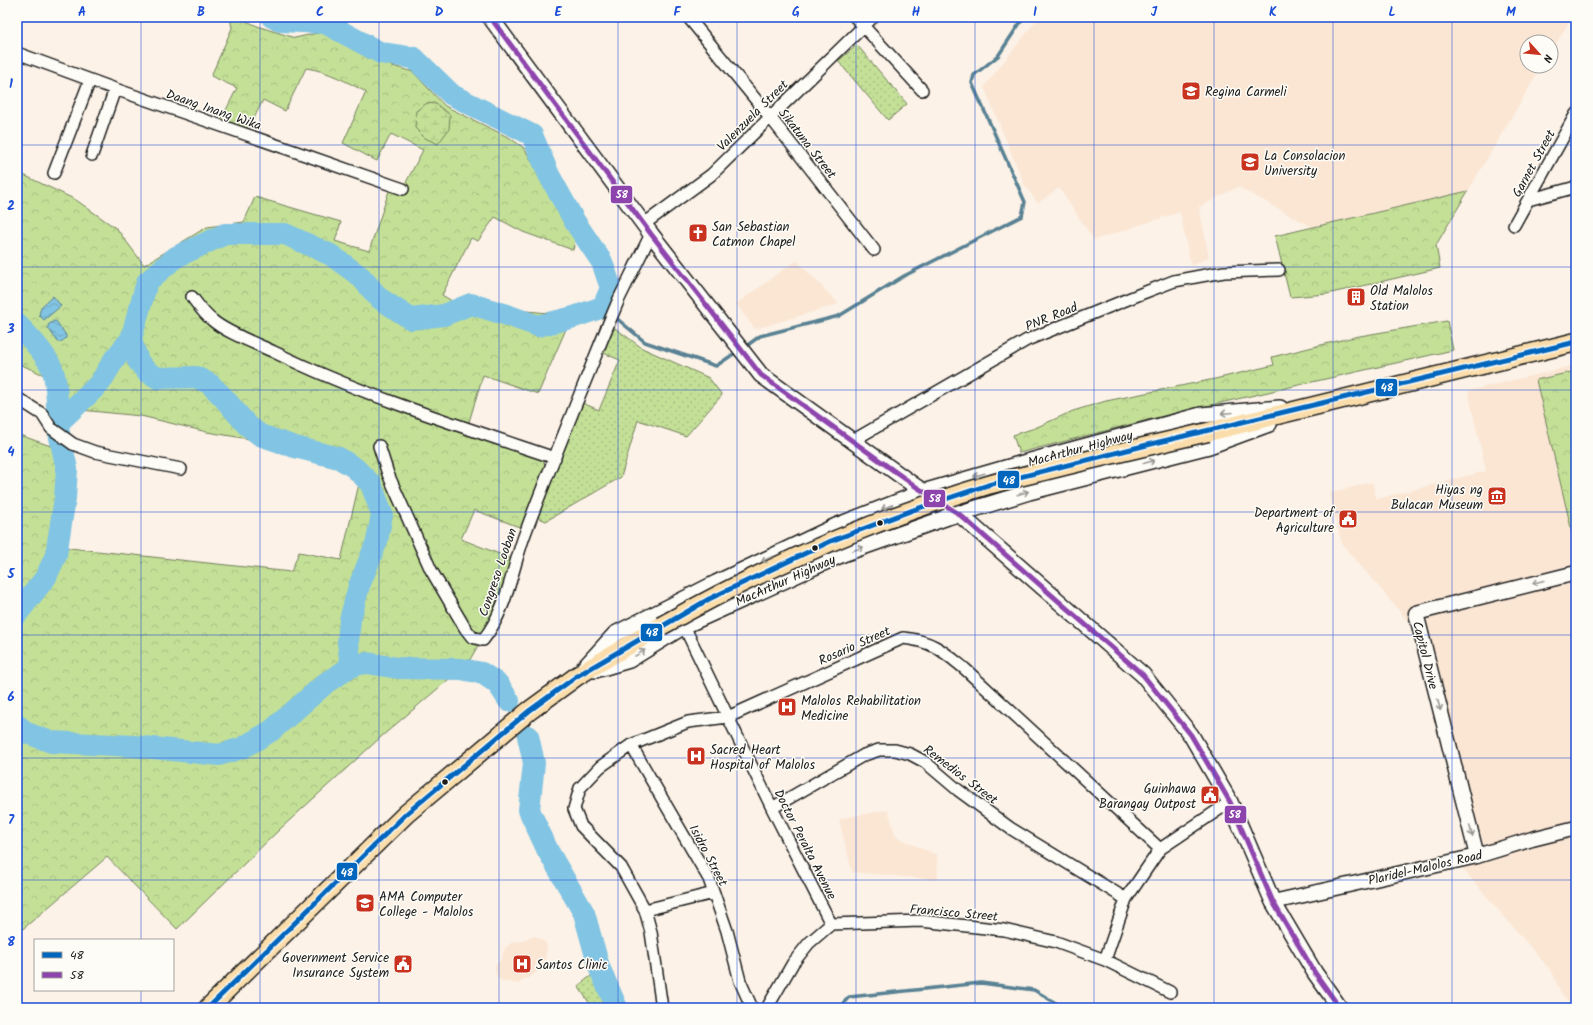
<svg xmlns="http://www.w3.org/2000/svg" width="1593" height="1025" font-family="Kalam,sans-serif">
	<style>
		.built { fill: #fbe6d4 }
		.grass { fill: url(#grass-dots); stroke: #707e5a }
		.forest { fill: url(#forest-crowns); stroke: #707e5a }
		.wetland { fill: url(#wetland-marsh); stroke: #707e5a }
		.water { fill: url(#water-waves); stroke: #598193 }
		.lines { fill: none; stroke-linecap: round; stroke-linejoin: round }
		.stream { stroke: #598193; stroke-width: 3.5 }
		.river { stroke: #82c4e3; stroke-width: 22 }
		.minor-casing { stroke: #1c1c1c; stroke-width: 14 }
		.tertiary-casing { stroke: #1c1c1c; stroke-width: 17 }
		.secondary-casing { stroke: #1c1c1c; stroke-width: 18 }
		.trunk-casing { stroke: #1c1c1c; stroke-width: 21 }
		.minor { stroke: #fdfcf7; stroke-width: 11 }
		.tertiary { stroke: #fdfcf7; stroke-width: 14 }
		.secondary { stroke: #fdfcf7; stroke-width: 15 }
		.trunk { stroke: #faddab; stroke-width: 18 }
		.trunk-bridge-casing { stroke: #1c1c1c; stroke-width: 21; stroke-linecap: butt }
		.trunk-bridge { stroke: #faddab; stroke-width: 18 }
		.bus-1-casing { stroke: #fdfcf7; stroke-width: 8 }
		.bus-2-casing { stroke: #fdfcf7; stroke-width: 8 }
		.bus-1 { stroke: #0065bd; stroke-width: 5 }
		.bus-2 { stroke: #8e44ad; stroke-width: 5 }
		.oneway { stroke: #989794 }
		.grid { fill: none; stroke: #1d4ed8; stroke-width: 1; stroke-opacity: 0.55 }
		.bus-dot { fill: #1c1c1c; stroke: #fdfcf7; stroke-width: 1.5 }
		.labels { text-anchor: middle; stroke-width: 3; stroke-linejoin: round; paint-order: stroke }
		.poi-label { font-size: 13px; fill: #1c1c1c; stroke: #fdfcf7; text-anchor: start }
		.street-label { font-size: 13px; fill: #1c1c1c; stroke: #fdfcf7 }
		.line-badge { stroke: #fdfcf7; stroke-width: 1.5 }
		.badge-label { font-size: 11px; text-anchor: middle; font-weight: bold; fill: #fff }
		.neatline { fill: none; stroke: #1d4ed8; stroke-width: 1.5 }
		.grid-label { font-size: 13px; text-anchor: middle; font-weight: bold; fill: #1d4ed8 }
	</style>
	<defs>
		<pattern id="grass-dots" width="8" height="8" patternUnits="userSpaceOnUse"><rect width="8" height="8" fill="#c4e097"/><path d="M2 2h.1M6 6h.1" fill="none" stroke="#a8c082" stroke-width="1.8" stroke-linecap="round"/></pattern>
		<pattern id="forest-crowns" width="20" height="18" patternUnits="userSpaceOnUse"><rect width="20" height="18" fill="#c4e097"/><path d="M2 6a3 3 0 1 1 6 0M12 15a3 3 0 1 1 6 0" fill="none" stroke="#a8c082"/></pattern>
		<pattern id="wetland-marsh" width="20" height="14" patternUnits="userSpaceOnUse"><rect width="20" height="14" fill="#c4e097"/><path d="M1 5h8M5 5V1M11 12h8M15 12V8" fill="none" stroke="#a8c082"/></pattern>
		<pattern id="water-waves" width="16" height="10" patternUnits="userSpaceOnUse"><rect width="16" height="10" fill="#82c4e3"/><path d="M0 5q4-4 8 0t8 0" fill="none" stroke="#70a8c2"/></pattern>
	</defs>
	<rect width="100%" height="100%" fill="#fcf2e7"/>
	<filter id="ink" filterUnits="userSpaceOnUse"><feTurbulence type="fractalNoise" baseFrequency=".025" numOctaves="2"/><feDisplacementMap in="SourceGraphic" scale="8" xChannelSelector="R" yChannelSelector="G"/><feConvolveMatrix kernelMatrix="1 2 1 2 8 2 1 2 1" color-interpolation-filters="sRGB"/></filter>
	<g filter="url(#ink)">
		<path class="built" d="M1039,17h533l-21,35v-10h-24v24h15l-74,125 -156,36 -74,-40 -39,20 10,50 -18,9 -11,-54 -86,28 -35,-52 -21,15 -14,-19 -40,-97z
			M797,261l42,43 -84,25 -19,-25 51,-37z
			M1576,365v643h-2l-13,-15 -9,-21 -91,-105 27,-6 -58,-214 -88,-103 -13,-51 43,-11 5,17 109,-28 -18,-80z
			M888,810l8,27 41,18 1,25 -86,-8 -13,-52 8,-3z
			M535,936l10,6 2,4 -3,21 -6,2 -1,3 -9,7h-4l-5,5 -17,-3 -5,-4 -2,-6 1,-6 6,-7 3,-10 8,-6 10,-1 6,-4z"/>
		<path class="grass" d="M857,45l50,59 -19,16 -50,-59z
			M615,328l27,20 67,30 13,17 -36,41 -48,-16 -17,57 -75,44 -14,-6 48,-113 19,8 21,-50 -19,-8z
			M596,972l16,36h-22l2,-1 -14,-21z"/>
		<path class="forest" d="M230,17h9l18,9 38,12 27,-6 54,29 37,11 32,34 65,32 14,10 52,88 -3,14 -50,-18 -28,-15 -17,24 -7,-3 -29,57 33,20 11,-17 29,12 57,5 -34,79 -55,-19 -17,57 75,25 5,9 -24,62 -48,-18 -13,29 51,20 -28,76 -16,28 -86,73 -102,93 -103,100 -70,-72 -90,77v-500l53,19 -10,94 231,25 8,-20 42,8 18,-76 -12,-13 -22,-11 -64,-19 -54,-9 -66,-16 -80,-8 1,-25 -45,-20v-191l59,28 41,29 27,36 63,-38 37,-5 11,-25 86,25 -6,19 34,10 21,-63 11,4 22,-42 -32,-16 -14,27 -34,-18 23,-51c-19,-10 -38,-21 -60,-24l-21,43 -22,-11 -14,28 -28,-8 16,-32 -26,-12 21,-48z
			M1468,191l-32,54 4,23 -113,26 -37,3 -15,-61z
			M1447,321l6,29 -286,65 -148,38 -6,-18 22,-7 38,-17 33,-10 109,-22 59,-14 -2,-8 82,-20z
			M1576,371v178l-40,-169z"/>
		<path class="wetland" d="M427,103l9,1 14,11 -1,14 -11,15 -13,-6 -10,-10 1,-17z"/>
		<path class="water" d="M53,296l8,10 -17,14 -5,-5 2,-8z
			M54,321h2l10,14v3l-5,4h-3l-10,-14v-3z"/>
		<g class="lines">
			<path class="stream" d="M603,307l42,35 71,24 22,-15
				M745,347l15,-11 79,-20 65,-40 118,-60 3,-14 -53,-119 2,-8 24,-19 26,-39
				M839,1008l10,-11 132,-14 53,7 30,18"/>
			<path class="river" d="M17,324c11,11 31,33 36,47 5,17 4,36 4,53l43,-41 15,-25 16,-19 16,-57 29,-25 49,-23h60l46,21 30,22 18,21 32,21 33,-4 27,-11 33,10 34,12 36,-9 29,-10 8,-19 -9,-26 -27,-40 -26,-47 -17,-40 -80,-40 -38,-37 -33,-5 -56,-30 -45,-2 -8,-4
				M131,339l7,22 8,10 12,7 38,-1 14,7 13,13 24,28 13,10 35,12 44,11 16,10 16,16 11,30 -5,27 -18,45 -9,34 -2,22 3,25
				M17,614l29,-37 10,-22 9,-57 2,-29 -10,-45
				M17,725l10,8 24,9 83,4 85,9 23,-7 29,-17 56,-49 24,-15 8,-3 8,-1 31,5 63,1 21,4 16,11 11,17
				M528,736l6,27 -5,47 19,41 36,62 15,54 18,41"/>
			<g class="minor-casing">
				<path id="minor" d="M688,17l82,100 104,133
					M855,17l67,73
					M17,53l98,36 288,100
					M92,155l23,-66
					M54,173l36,-93
					M1528,200l48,-13
					M644,224l67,-49 162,-158
					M1514,225l62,-111
					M192,297c6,8 12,17 20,23 13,12 45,24 62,32 90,44 186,74 281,106
					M17,398l25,16 9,14 22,16 22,8 86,17
					M852,441l175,-101 116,-47 31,-12 32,-6 18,-3 55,-2
					M379,446l9,28 43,96 34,58 7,9 11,3c25,-31 29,-73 43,-109 26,-69 54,-137 82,-206l11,-26 32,-65
					M684,626l88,182 59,116
					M631,745l78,134 18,52 13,50 12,27
					M772,808l92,-53 15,-5h16l15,4 15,8 33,28 52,38 116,71
					M645,910l69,-17
					M1105,960l21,-61 34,-50 70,-47
					M662,1008l-11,-76 -6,-22 -24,-43 -40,-41 -7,-17 6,-21 20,-21 31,-22 57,-23 40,-5 175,-79c30,3 40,13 62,31l195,180
					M767,1008l26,-45 16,-20 22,-19 90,-3 83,9 52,12 49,18 65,32"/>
			</g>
			<g class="tertiary-casing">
				<path id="tertiary" d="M1477,856l-61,-243 160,-40
					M1273,902l204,-46 55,-17 44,-11"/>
			</g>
			<g class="secondary-casing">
				<path id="secondary" d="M490,17l161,217 110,141 154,111 44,28 184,161 48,60 39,67 43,100 42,71 25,35
					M584,668l31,-34 101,-51 120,-57 87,-34 100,-29 178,-48 79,-7
					M595,670l34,-10 55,-34 159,-72 105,-37 81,-25 180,-46 60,-22"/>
			</g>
			<g class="trunk-casing">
				<path id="trunk" d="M1208,432l368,-90
					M208,1008l198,-194 123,-103 48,-35 84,-50"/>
			</g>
			<use href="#minor" class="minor"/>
			<use href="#tertiary" class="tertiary"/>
			<use href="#secondary" class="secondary"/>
			<use href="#trunk" class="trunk"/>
			<g class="trunk-bridge-casing">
				<path id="trunk-bridge" d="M661,626c103,-58 213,-107 327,-141 21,-6 43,-11 64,-16 52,-13 104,-25 156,-37"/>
			</g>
			<use href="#trunk-bridge" class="trunk-bridge"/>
			<g class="bus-1-casing">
				<path id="bus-1" d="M208,1008l198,-194 123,-103 48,-35 132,-77 122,-58 82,-31 75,-25 163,-41 425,-102"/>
			</g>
			<g class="bus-2-casing">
				<path id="bus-2" d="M490,17l161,217 110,141 154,111 44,28 184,161 48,60 39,67 43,100 42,71 25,35"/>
			</g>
			<use href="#bus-1" class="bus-1"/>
			<use href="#bus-2" class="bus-2"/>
		</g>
		<defs><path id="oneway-shaft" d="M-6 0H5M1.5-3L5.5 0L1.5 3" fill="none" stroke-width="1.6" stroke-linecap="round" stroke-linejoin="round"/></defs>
		<g class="oneway">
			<use href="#oneway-shaft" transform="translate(1227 413) rotate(175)"/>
			<use href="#oneway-shaft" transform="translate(1149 462) rotate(-15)"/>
			<use href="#oneway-shaft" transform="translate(979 475) rotate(164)"/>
			<use href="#oneway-shaft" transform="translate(1023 493) rotate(-17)"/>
			<use href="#oneway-shaft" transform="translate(887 507) rotate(159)"/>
			<use href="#oneway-shaft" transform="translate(858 549) rotate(-20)"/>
			<use href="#oneway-shaft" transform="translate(767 559) rotate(155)"/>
			<use href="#oneway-shaft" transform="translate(1538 582) rotate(166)"/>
			<use href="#oneway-shaft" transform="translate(640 653) rotate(-32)"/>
			<use href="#oneway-shaft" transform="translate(1439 705) rotate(75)"/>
			<use href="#oneway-shaft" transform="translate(1471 831) rotate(77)"/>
		</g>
	</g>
	<path class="grid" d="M141,17v923M260,17v991M379,17v991M499,17v991M618,17v991M737,17v991M856,17v991M975,17v991M1094,17v991M1214,17v991M1333,17v991M1452,17v991M17,145h1559M17,267h1559M17,390h1559M17,512h1559M17,635h1559M17,758h1559M17,880h1559M141,990v18"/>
	<defs>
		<g id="university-square" transform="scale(1)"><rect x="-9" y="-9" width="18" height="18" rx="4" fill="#c8321e" stroke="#fdfcf7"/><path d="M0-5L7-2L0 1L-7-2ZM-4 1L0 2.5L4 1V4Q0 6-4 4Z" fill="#fff"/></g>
		<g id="church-square" transform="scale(1)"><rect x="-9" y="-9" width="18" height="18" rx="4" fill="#c8321e" stroke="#fdfcf7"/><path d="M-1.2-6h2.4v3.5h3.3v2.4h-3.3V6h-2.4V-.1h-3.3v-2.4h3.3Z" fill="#fff"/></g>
		<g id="building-square" transform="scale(1)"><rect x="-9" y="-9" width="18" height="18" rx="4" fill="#c8321e" stroke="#fdfcf7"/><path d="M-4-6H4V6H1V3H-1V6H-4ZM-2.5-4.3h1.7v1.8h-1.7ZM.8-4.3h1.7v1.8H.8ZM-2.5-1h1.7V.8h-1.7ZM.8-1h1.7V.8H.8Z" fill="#fff"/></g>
		<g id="museum-square" transform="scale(1)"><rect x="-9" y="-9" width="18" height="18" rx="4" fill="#c8321e" stroke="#fdfcf7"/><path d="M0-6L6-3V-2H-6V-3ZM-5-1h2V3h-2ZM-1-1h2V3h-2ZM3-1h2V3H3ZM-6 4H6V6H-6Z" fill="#fff"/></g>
		<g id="civic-square" transform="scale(1)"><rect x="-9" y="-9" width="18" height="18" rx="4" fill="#c8321e" stroke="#fdfcf7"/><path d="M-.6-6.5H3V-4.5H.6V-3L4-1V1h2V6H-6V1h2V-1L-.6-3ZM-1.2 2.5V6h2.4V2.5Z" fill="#fff"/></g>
		<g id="hospital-square" transform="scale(1)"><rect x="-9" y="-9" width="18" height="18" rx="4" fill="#c8321e" stroke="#fdfcf7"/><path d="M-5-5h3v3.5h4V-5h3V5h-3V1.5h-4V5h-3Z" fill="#fff"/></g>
	</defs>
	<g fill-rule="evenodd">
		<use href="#university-square" x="1191" y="91"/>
		<use href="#university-square" x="1250" y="162"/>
		<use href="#church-square" x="698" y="233"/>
		<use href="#building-square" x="1356" y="297"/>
		<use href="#museum-square" x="1497" y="496"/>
		<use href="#civic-square" x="1348" y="519"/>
		<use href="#hospital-square" x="787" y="707"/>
		<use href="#hospital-square" x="696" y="756"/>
		<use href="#civic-square" x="1210" y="795"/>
		<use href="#university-square" x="365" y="903"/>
		<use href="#civic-square" x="403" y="964"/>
		<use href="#hospital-square" x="522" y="964"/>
	</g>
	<g class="bus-dot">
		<circle cx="880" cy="523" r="3.5"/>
		<circle cx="815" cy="548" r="3.5"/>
		<circle cx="445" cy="782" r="3.5"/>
	</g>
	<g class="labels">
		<g class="poi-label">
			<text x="1205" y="96">Regina Carmeli</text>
			<text x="1264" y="160">La Consolacion<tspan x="1264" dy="15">University</tspan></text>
			<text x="712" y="231">San Sebastian<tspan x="712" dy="15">Catmon Chapel</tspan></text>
			<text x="1370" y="295">Old Malolos<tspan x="1370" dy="15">Station</tspan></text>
			<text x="1483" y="494" text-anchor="end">Hiyas ng<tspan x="1483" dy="15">Bulacan Museum</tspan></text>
			<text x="1334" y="517" text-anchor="end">Department of<tspan x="1334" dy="15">Agriculture</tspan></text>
			<text x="801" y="705">Malolos Rehabilitation<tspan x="801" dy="15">Medicine</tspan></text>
			<text x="710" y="754">Sacred Heart<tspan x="710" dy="15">Hospital of Malolos</tspan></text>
			<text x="1196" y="793" text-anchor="end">Guinhawa<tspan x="1196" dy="15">Barangay Outpost</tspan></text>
			<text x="379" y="901">AMA Computer<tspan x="379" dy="15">College - Malolos</tspan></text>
			<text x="389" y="962" text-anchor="end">Government Service<tspan x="389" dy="15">Insurance System</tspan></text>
			<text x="536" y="969">Santos Clinic</text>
		</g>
		<g class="street-label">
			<text transform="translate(214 109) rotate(19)" y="5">Daang Inang Wika</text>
			<text transform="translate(752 115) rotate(-45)" y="5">Valenzuela Street</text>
			<text transform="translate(808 143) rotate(52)" y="5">Sikatuna Street</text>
			<text transform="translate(1533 163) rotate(-61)" y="5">Garnet Street</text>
			<text transform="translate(1051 316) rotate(-22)" y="5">PNR Road</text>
			<text transform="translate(1080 448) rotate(-15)" y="5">MacArthur Highway</text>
			<text transform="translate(497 572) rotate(-71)" y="5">Congreso Looban</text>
			<text transform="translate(785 580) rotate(-24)" y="5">MacArthur Highway</text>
			<text transform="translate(854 645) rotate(-24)" y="5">Rosario Street</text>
			<text transform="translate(1426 655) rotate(76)" y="5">Capitol Drive</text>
			<text transform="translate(961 774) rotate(37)" y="5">Remedios Street</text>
			<text transform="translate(806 844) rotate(63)" y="5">Doctor Peralta Avenue</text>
			<text transform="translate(709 855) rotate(62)" y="5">Isidro Street</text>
			<text transform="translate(1425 867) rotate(-13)" y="5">Plaridel-Malolos Road</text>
			<text transform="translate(954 912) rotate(5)" y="5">Francisco Street</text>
		</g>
	</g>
	<g class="line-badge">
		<rect x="610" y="185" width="23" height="19" rx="4" fill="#8e44ad"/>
		<rect x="1375" y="378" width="23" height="19" rx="4" fill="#0065bd"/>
		<rect x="997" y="470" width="23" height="19" rx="4" fill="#0065bd"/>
		<rect x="923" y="489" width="23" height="19" rx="4" fill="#8e44ad"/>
		<rect x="640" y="623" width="23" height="19" rx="4" fill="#0065bd"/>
		<rect x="1224" y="805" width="23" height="19" rx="4" fill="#8e44ad"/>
		<rect x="336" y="862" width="22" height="19" rx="4" fill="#0065bd"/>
	</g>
	<g class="badge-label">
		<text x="622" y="198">58</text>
		<text x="1387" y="391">48</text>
		<text x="1009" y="484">48</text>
		<text x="935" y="502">58</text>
		<text x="652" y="636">48</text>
		<text x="1235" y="818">58</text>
		<text x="347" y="876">48</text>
	</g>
	<rect width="1593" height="1025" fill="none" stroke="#fdfcf7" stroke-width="44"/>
	<rect x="34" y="939" width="140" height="52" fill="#fdfcf7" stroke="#a3a29f"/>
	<rect x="42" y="952" width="20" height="6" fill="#0065bd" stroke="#a3a29f"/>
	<text x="70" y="959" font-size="12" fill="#1c1c1c">48</text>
	<rect x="42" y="972" width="20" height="6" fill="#8e44ad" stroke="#a3a29f"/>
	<text x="70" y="979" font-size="12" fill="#1c1c1c">58</text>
	<g transform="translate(1539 54) rotate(117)"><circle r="19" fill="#fdfcf7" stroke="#a3a29f"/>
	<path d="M0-3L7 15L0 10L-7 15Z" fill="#c8321e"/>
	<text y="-6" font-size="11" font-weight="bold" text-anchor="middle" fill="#1c1c1c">N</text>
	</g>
	<rect x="22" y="22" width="1549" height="981" class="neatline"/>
	<g class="grid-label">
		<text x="82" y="16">A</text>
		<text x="201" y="16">B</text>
		<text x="320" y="16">C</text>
		<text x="439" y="16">D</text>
		<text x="558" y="16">E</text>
		<text x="677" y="16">F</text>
		<text x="796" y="16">G</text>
		<text x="916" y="16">H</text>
		<text x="1035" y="16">I</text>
		<text x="1154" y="16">J</text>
		<text x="1273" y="16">K</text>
		<text x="1392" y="16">L</text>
		<text x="1511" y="16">M</text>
		<text x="11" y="88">1</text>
		<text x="11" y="210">2</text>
		<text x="11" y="333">3</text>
		<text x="11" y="456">4</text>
		<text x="11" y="578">5</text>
		<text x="11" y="701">6</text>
		<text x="11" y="824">7</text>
		<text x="11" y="946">8</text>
	</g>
</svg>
